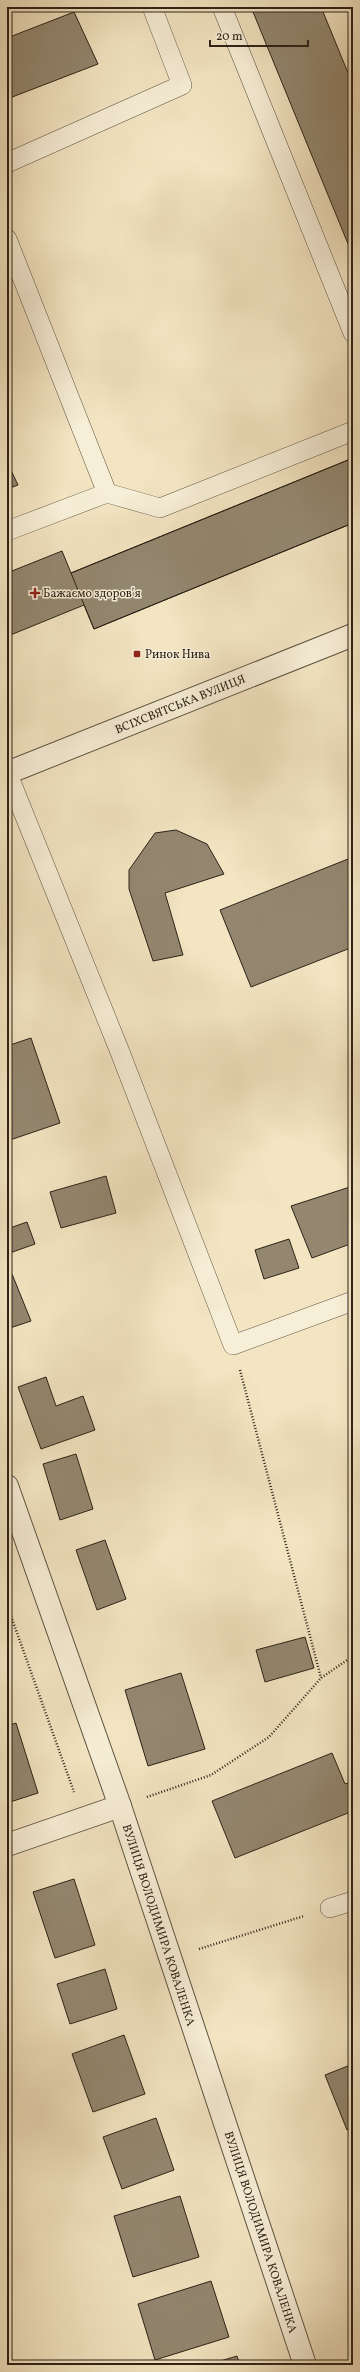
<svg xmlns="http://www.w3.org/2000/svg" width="360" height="2372" font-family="Vollkorn,serif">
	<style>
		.building { fill: #938770; stroke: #2c2218 }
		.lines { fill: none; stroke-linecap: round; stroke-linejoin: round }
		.service-casing { stroke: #5e5342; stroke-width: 20 }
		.minor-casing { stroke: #5e5342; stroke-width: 24 }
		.tertiary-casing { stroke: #5e5342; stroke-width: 24 }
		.path { stroke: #2c2218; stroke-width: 2.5; stroke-dasharray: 1 2; stroke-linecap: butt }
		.service { stroke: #f7eed7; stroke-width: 19 }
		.minor { stroke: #f7eed7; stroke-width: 22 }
		.tertiary { stroke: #f7eed7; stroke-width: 22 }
		.poi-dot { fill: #8f2418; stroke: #f7eed7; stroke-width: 1.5 }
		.labels { text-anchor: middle; stroke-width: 3; stroke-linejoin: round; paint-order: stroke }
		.poi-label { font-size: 12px; fill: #2c2218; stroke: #f7eed7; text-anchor: start }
		.street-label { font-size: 12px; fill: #2c2218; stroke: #f7eed7 }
	</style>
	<rect width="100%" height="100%" fill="#f3e5c2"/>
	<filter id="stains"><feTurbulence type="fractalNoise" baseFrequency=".005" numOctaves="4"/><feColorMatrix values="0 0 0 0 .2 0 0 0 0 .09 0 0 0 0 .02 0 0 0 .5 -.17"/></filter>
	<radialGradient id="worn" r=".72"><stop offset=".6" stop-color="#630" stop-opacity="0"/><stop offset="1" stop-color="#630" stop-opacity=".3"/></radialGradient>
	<path class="building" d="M251,7h70l32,78v171z
		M74,12l24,52 -91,35v-61z
		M353,458v65l-259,106 -23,-56z
		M353,458v65l-259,106 -10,-24 -76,31 -1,-63 55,-22 9,22z
		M7,462l11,23 -11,4z
		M176,830l31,14 17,30 -59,19 18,62 -30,6 -24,-72v-19l26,-37z
		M353,857v90l-102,40 -31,-77z
		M31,1038l29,85 -53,18v-95z
		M106,1176l10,37 -55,15 -11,-36z
		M353,1186v57l-41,15 -21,-52z
		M27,1222l8,22 -28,10v-25z
		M289,1239l10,29 -35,11 -9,-29z
		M12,1274l19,47 -24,8v-54z
		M46,1377l10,29 27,-10 12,34 -54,19 -23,-62z
		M76,1454l17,55 -33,11 -17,-56z
		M105,1540l21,59 -29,11 -21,-60z
		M305,1637l9,31 -49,14 -9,-32z
		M181,1673l24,76 -57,17 -23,-76z
		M16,1723l22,70 -31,10v-77z
		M332,1753l13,31 8,-3v30l-118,47 -23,-57z
		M74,1879l21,66 -40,13 -22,-66z
		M105,1969l12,40 -47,15 -13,-40z
		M124,2035l21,59 -52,18 -21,-58z
		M353,2064v63l-6,3 -22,-55z
		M156,2118l18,52 -52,19 -19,-52z
		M180,2196l19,61 -66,20 -19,-61z
		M211,2281l18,56 -74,23 -17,-56z
		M237,2356l3,9h-33z"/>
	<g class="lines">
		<g class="service-casing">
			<path id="service" d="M222,7l131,326
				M7,163l175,-78 -30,-78
				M7,239l100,254
				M7,531l100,-38 53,15 193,-77
				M7,772l113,280 113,293 120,-44
				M330,1908l23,-7"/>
		</g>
		<g class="minor-casing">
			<path id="minor" d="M7,1845l113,-39"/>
		</g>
		<g class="tertiary-casing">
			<path id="tertiary" d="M7,773l346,-138
				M7,1486l113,320 185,559"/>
		</g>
		<path class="path" d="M240,1370l81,308
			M7,1605l67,187
			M147,1797l64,-22 58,-38 52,-59 32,-22
			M199,1949l105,-33"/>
		<use href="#service" class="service"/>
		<use href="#minor" class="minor"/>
		<use href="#tertiary" class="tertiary"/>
	</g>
	<g class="poi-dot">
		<path d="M33 587h4v4h4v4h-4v4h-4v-4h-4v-4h4z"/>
		<rect x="133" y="650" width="8" height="8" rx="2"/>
	</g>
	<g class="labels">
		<g class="poi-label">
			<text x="43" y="597">Бажаємо здоровʼя</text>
			<text x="145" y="658">Ринок Нива</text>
		</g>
		<g class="street-label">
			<text transform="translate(180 704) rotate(-22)" y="4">ВСІХСВЯТСЬКА ВУЛИЦЯ</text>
			<text transform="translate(159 1925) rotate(72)" y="4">ВУЛИЦЯ ВОЛОДИМИРА КОВАЛЕНКА</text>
			<text transform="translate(261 2232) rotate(72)" y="4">ВУЛИЦЯ ВОЛОДИМИРА КОВАЛЕНКА</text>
		</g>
	</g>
	<rect width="360" height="2372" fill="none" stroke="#f3e5c2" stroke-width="24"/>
	<rect x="8" y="8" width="344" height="2356" fill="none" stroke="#2c2218" stroke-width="2"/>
	<rect x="12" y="12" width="336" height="2348" fill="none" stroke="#2c2218"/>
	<path d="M210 40v6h98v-6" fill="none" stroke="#2c2218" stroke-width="2"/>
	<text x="216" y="40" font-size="12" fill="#2c2218" stroke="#f7eed7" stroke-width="3" paint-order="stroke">20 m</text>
	<rect width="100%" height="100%" filter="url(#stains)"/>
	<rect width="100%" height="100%" fill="url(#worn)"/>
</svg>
